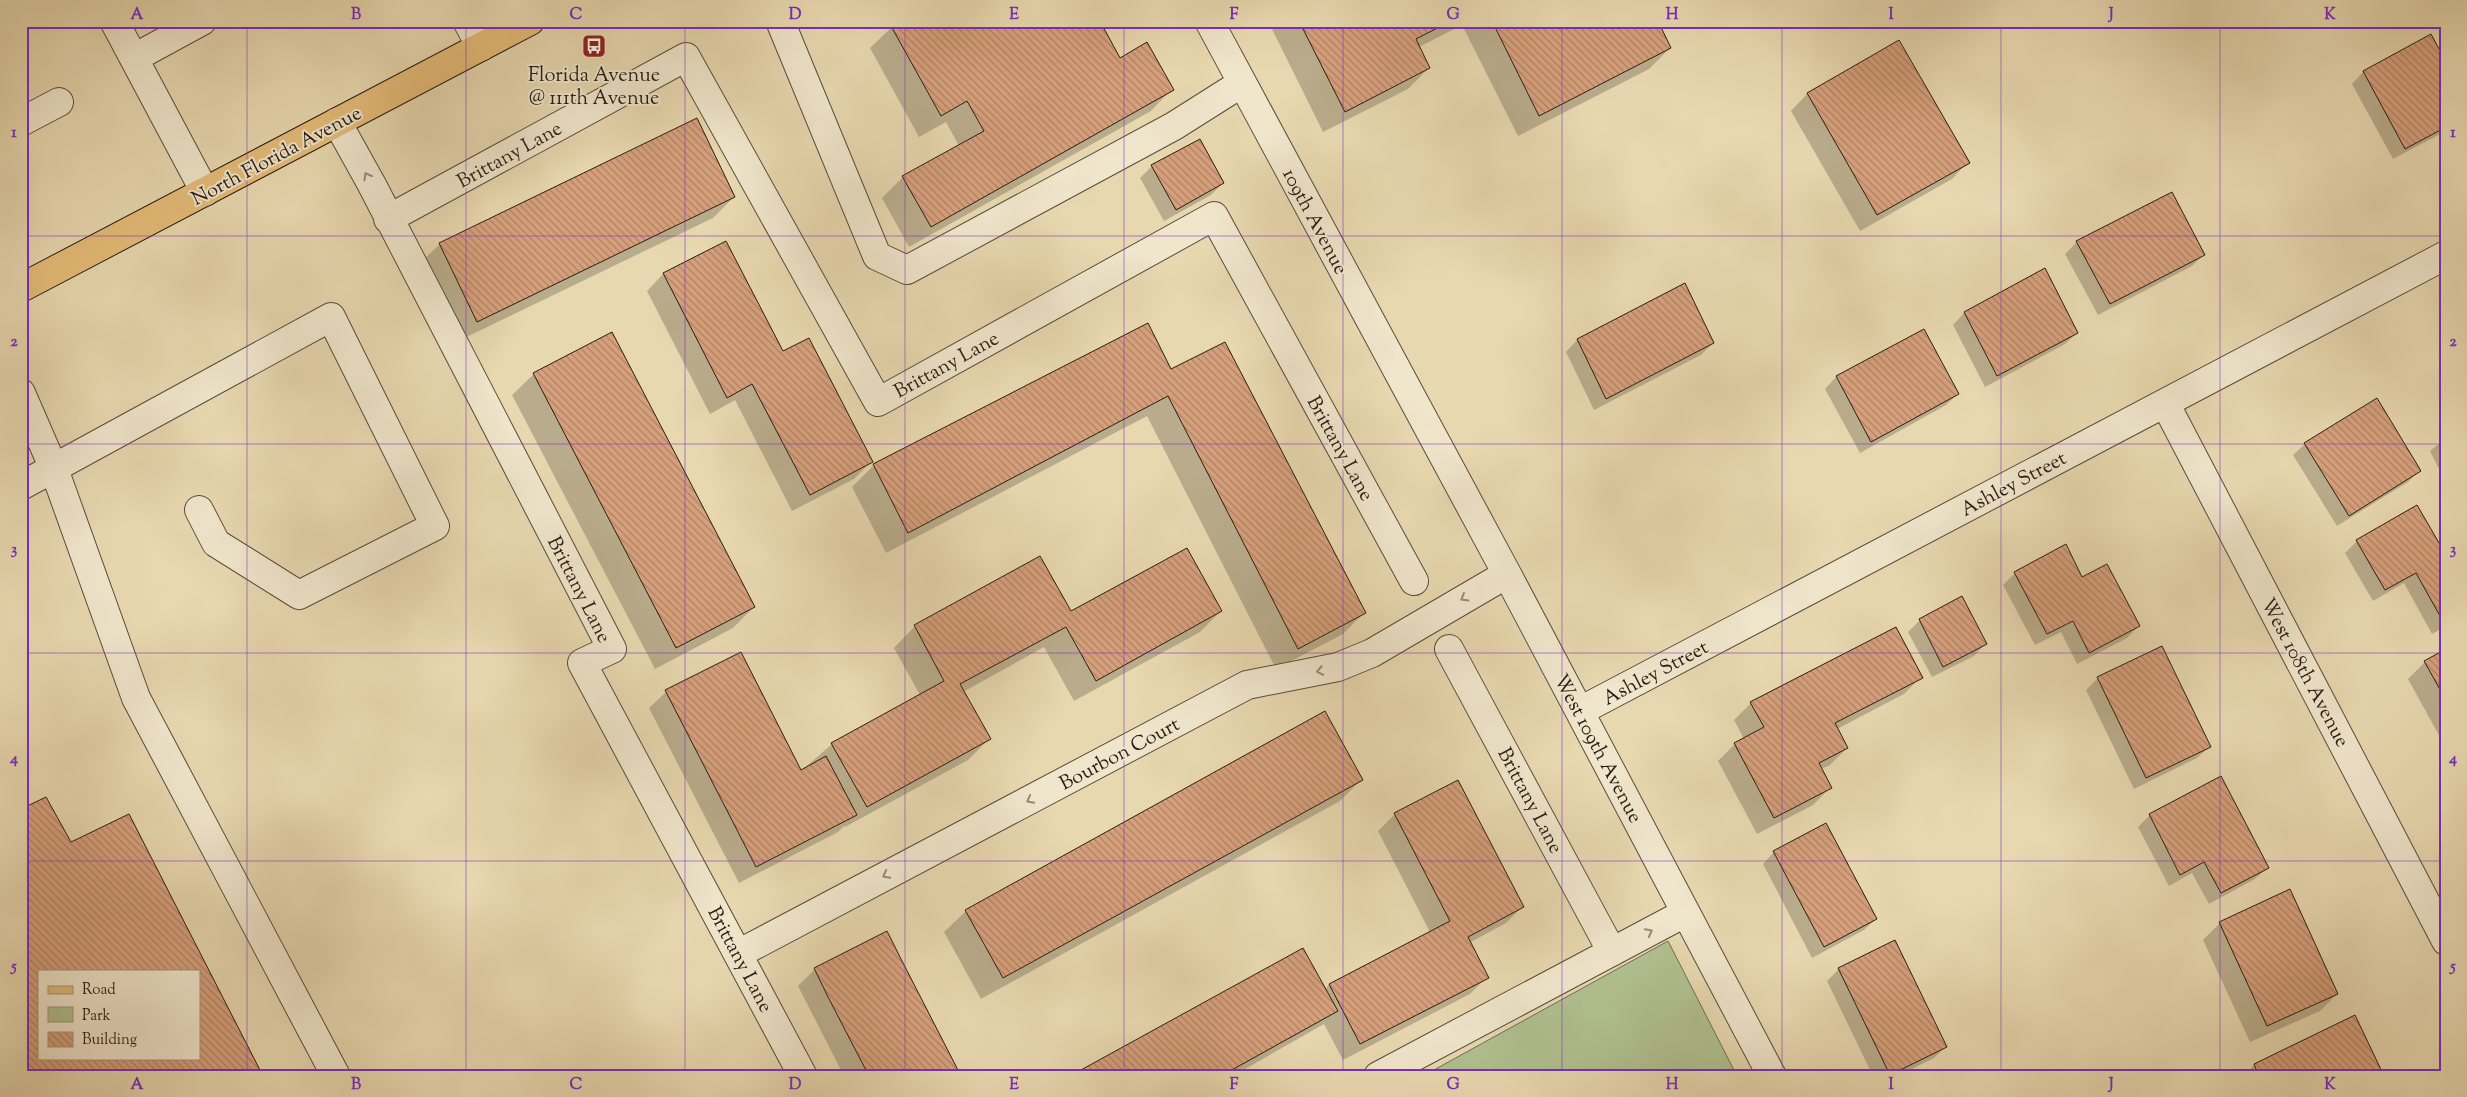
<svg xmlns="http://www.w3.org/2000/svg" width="2467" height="1097" font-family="'Sorts Mill Goudy',serif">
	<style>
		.park { fill: #b0c090; stroke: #6c6e52 }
		.shadow { fill: #0003; fill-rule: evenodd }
		.building { fill: url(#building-back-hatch); stroke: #281d14; fill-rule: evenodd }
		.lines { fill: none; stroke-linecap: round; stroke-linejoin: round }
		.minor-casing { stroke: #584c3b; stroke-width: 30 }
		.major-casing { stroke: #281d14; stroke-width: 30 }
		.minor { stroke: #f0e6cc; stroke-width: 28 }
		.major { stroke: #e4bc78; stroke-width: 28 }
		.oneway { stroke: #968c79 }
		.grid { fill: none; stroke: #7b2cbf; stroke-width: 1; stroke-opacity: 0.55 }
		.labels { text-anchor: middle; stroke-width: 4; stroke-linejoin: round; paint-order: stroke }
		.poi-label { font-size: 20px; fill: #281d14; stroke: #f0e6cc }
		.street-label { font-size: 20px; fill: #281d14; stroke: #f0e6cc }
		.neatline { fill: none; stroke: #7b2cbf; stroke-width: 2 }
		.grid-label { font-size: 16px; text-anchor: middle; font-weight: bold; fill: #7b2cbf }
	</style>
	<defs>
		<pattern id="building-back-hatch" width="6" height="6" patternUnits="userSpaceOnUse" patternTransform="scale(1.25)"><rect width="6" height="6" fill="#d7a07c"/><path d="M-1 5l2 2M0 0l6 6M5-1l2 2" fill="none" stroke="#ae8264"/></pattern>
	</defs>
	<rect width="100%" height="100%" fill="#e8d8b0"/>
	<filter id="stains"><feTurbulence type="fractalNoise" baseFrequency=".004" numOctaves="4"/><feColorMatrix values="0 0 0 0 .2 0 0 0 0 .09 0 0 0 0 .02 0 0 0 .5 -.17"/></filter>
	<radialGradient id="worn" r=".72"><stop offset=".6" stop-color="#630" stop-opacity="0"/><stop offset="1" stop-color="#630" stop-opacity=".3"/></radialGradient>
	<path class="park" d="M1668,941l69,135h-314z"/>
	<path class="shadow" d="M1268,21h388l14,27 -21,21 -131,67 -56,-111 -43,22 10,21 -21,21 -85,43z
		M892,27l280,62 -21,22 -242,136 -27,-49 21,-21 56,-31 -13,-24 -27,15 -49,-89z
		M2430,36l16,29v66l-53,28 -41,-75 11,-12z
		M1899,42l69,120 -16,17 -92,52 -69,-120 16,-17z
		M1152,166l71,17 -12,12 -47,26 -24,-43z
		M734,197l-21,21 -257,124 -38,-77 22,-21z
		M2077,242l126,13 -11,11 -94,49 -33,-61z
		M725,243l57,110 89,109 -17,17 -62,32 -57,-111 -25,14 -63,-123 16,-17z
		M2044,270l33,63 -12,11 -80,43 -32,-62 11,-12z
		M1684,285l29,58 -12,12 -107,55 -28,-58 11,-12z
		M1147,324l23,47 194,242 -21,21 -67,35 -129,-253 -261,137 -34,-66 22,-22z
		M1923,330l35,64 -12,11 -86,48 -35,-64 11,-12z
		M534,374l220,233 -21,21 -78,41 -143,-274z
		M2446,406v16l-5,-11z
		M2446,438v37l-3,2 -13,-26z
		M2305,444l115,26 -12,12 -71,44 -44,-71z
		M2357,541l89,16v69l-14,8 -28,-51 -31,18 -28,-48z
		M2015,573l66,5 58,48 -12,12 -50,26 -16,-32 -26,13 -32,-60z
		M1221,611l-21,21 -126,69 -30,-54 -81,45 26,47 -21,21 -123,67 -1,-1 -6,6 -99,51 -90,-175 17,-16 134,80 32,-28 88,-49 -26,-47 21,-22z
		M1920,620l65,24 -11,12 -42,21 -24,-45z
		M2446,651v97l-38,-69 17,-17z
		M1921,677l-17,17 -67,35 10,19 -17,17 -9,4 9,19 -17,17 -56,29 -39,-73 17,-17 9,-5 -10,-19 17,-17z
		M2098,678l111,69 -12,11 -63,31 -48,-99z
		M1361,780l-21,21 -359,198 -37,-67 22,-21z
		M21,811l49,33 58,-29 134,261h-241zM39,971h160v87h-160z
		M1395,814l128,92 -17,17 -37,20 18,34 -17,17 -127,66 -19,-36 -91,52h-160l252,-87 4,-4 101,-53 -52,-101z
		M2150,815l117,53 -12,11 -46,25 -17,-31 -23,13 -31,-59z
		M1774,852l102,67 -12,11 -52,28 -49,-94z
		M2220,923l117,71 -17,17 -70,31 -47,-102z
		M815,969l145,107h-116l-46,-90z
		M1839,969l106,78 -11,11 -36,18h-25l-46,-95z
		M2354,1016l29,60h-139l10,-11z"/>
	<path class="building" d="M899,21h201l20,37 27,-16 27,48 -243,137 -29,-51 82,-45 -17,-30 -26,15 -50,-90z
		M1299,21h152l-35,18 14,29 -85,44z
		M1492,21h166l13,27 -132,68z
		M2431,34l15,28v65l-41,22 -42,-78z
		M1899,40l71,123 -93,52 -70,-122z
		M697,118l38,79 -258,125 -38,-79z
		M1200,139l24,44 -48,27 -25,-45z
		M2172,192l33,63 -95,49 -34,-63z
		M726,241l57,110 26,-13 64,124 -63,33 -58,-111 -25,14 -64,-125z
		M2045,268l33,65 -81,43 -33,-64z
		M1685,283l29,60 -108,56 -29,-60z
		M1148,323l23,46 54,-27 141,271 -68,36 -130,-253 -260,137 -35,-69z
		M1924,329l35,65 -88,48 -35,-66z
		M612,332l143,275 -79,41 -143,-275z
		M2377,398l44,73 -72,45 -45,-73z
		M2417,505l29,50 -2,68 -28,-50 -31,17 -29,-50z
		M2066,544l16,33 25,-13 33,62 -51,27 -16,-32 -26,13 -33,-62z
		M1187,548l35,63 -126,70 -30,-54 -106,57 31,55 -124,68 -36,-64 113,-62 -30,-56 126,-69 31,55z
		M1962,596l25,48 -44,23 -24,-48z
		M1896,627l27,51 -88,45 13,25 -29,15 13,25 -58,30 -40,-75 30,-16 -14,-25z
		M2162,646l49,101 -65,31 -49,-101z
		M2446,649v51l-22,-39z
		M741,652l60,118 25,-14 31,59 -101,52 -91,-177z
		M1325,711l38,69 -360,198 -38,-68z
		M2221,776l48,92 -48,25 -17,-31 -24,13 -31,-61z
		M1458,780l66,127 -56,30 21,41 -129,66 -31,-60 121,-63 -56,-108z
		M46,797l25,45 58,-28 134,262h-242v-267zM39,971h160v87h-160z
		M1826,823l51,96 -53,28 -51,-96z
		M2290,889l48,105 -71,32 -48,-104z
		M887,931l14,28 60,117h-92l-41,-79 -14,-29z
		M1895,940l52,107 -57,28 -52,-107z
		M1303,948l35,63 -117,65h-151z
		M2355,1015l29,61h-125l-5,-12z"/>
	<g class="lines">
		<g class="minor-casing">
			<path id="minor" d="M114,21l91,171
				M467,21l14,26
				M780,21l97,235 30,14 267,-144 68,-43
				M1209,21l298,553 265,502
				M134,58l68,-37
				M21,122l38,-20
				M337,122l35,63 240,464 -30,14 221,413
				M388,219l298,-162 192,345 336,-186 200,365
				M21,393l33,76 82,229 200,378
				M2165,403l281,538
				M21,486l310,-169 104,209 -136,69 -83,-52 -17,-33
				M1449,649l163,303
				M1580,711l866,-456
				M738,954l509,-269 91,-18 34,-14 135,-79
				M1378,1076l307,-163"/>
		</g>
		<g class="major-casing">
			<path id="major" d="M21,288l509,-267"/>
		</g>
		<use href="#minor" class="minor"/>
		<use href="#major" class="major"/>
	</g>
	<defs><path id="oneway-chevron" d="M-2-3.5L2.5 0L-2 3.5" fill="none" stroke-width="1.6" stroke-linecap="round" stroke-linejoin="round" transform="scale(1.25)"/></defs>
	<g class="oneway">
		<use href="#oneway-chevron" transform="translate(367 176) rotate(-119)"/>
		<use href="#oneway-chevron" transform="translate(1464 598) rotate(150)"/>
		<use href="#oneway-chevron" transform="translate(1320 671) rotate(169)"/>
		<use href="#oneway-chevron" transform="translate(1030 800) rotate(152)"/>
		<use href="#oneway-chevron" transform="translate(886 875) rotate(152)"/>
		<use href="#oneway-chevron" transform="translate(1649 932) rotate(-28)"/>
	</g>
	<path class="grid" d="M247,21v1055M466,21v1055M685,21v1055M905,21v1055M1124,21v1055M1343,21v1055M1562,21v1055M1782,21v1055M2001,21v1055M2220,21v1055M21,236h2425M21,444h2425M21,653h2425M21,861h2425"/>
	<defs>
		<g id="bus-square" transform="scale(1.25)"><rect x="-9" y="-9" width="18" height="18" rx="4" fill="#8f2418" stroke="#f0e6cc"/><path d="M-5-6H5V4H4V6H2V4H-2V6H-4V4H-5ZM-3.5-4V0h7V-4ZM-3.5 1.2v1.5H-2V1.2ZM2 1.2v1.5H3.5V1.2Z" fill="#fff"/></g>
	</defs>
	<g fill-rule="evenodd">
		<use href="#bus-square" x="594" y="46"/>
	</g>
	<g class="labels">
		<g class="poi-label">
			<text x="594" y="81">Florida Avenue<tspan x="594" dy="23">@ 111th Avenue</tspan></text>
		</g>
		<g class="street-label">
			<text transform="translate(509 154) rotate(-29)" y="7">Brittany Lane</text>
			<text transform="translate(276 155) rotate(-28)" y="7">North Florida Avenue</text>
			<text transform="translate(1316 221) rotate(62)" y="7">109th Avenue</text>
			<text transform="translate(946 364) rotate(-29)" y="7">Brittany Lane</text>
			<text transform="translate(1341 448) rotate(61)" y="7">Brittany Lane</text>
			<text transform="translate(2013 483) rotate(-28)" y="7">Ashley Street</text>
			<text transform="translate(580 589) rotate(63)" y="7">Brittany Lane</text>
			<text transform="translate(1655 672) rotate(-28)" y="7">Ashley Street</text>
			<text transform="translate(2306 672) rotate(62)" y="7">West 108th Avenue</text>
			<text transform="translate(1599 748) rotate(62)" y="7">West 109th Avenue</text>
			<text transform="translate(1119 753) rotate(-28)" y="7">Bourbon Court</text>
			<text transform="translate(1531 800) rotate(62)" y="7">Brittany Lane</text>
			<text transform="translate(741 959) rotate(62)" y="7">Brittany Lane</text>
		</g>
	</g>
	<rect width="2467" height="1097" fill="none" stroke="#e8d8b0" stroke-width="55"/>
	<rect x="38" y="970" width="162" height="90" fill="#f0e6cc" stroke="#a09682"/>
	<rect x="48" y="986" width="25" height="8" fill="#e4bc78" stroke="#a09682"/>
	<text x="82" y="994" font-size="15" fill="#281d14">Road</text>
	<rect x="48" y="1007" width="25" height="15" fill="#b0c090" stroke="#a09682"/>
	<text x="82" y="1020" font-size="15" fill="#281d14">Park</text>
	<rect x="48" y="1032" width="25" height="15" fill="url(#building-back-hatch)" stroke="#a09682"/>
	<text x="82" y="1044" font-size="15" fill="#281d14">Building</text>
	<rect x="28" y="28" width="2412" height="1042" class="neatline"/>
	<g class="grid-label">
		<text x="137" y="19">A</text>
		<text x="356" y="19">B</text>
		<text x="576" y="19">C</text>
		<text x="795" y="19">D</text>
		<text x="1014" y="19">E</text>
		<text x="1234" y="19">F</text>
		<text x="1453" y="19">G</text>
		<text x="1672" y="19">H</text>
		<text x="1891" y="19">I</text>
		<text x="2111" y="19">J</text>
		<text x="2330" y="19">K</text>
		<text x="14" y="137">1</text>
		<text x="2453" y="137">1</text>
		<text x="14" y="346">2</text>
		<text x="2453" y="346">2</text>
		<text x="14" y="554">3</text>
		<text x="2453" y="554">3</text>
		<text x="14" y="763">4</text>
		<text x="2453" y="763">4</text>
		<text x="14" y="971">5</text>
		<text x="2453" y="971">5</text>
		<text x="137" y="1089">A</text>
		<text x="356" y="1089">B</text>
		<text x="576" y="1089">C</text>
		<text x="795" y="1089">D</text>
		<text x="1014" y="1089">E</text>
		<text x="1234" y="1089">F</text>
		<text x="1453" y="1089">G</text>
		<text x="1672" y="1089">H</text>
		<text x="1891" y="1089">I</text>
		<text x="2111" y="1089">J</text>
		<text x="2330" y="1089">K</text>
	</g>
	<rect width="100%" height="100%" filter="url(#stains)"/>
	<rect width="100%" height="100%" fill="url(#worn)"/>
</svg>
